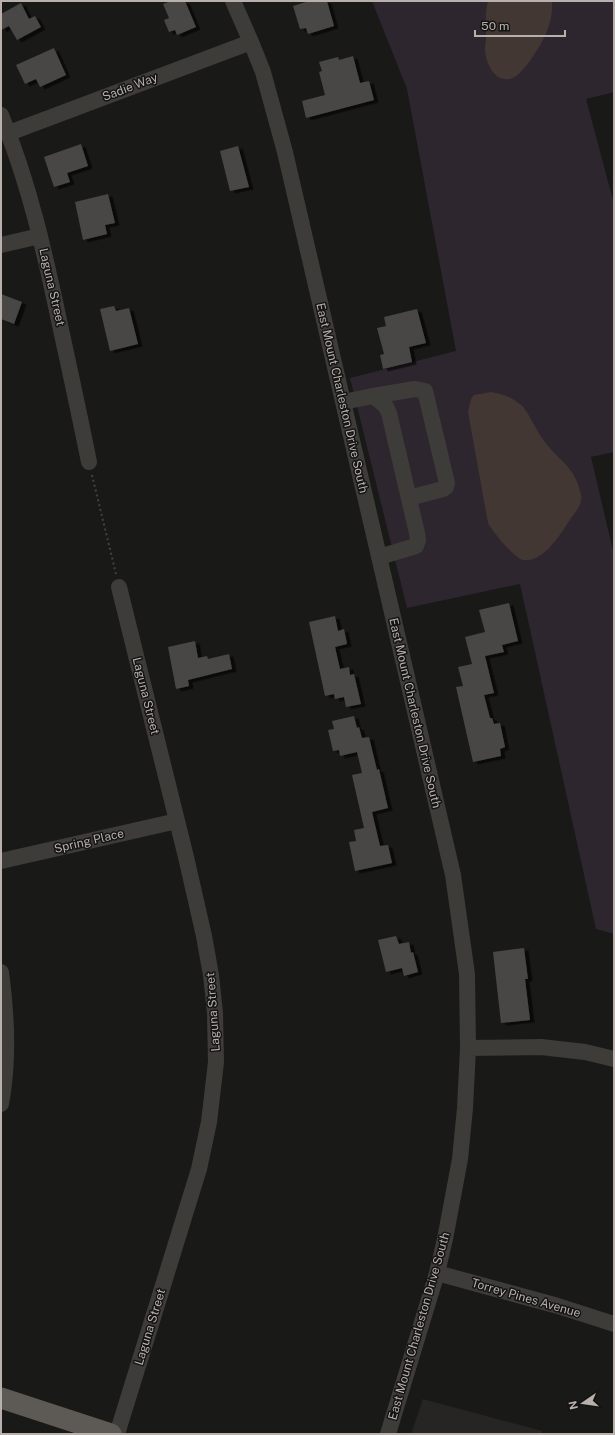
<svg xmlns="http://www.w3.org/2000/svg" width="615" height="1435" font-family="'Public Sans',sans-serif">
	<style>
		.built { fill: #262524 }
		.green { fill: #2d262e }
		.water { fill: #433734 }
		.building { fill: #494645; filter: url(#shadow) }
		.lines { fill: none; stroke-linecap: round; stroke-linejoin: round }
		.path { stroke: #45423f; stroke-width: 2; stroke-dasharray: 2 3; stroke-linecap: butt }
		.minor { stroke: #3e3c39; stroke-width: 16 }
		.major { stroke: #5d5955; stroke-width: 21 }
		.labels { text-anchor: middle; stroke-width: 3; stroke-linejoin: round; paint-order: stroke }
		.street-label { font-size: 12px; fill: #b8b0ab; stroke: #141413 }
	</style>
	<defs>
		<filter id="shadow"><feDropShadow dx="4.5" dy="2.5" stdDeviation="0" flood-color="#0009"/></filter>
	</defs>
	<rect width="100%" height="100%" fill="#191918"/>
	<path class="built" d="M423,1399l119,32 -1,3h-130z"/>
	<path class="green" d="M372,1h242v91l-28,7 28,105v248l-23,5 23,98v379l-18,-5 -76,-345 -113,24 -57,-230 106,-27 -49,-262z"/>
	<path class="water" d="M488,1h64c1,11 -2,23 -6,33 -5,11 -24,43 -36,45 -16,3 -24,-16 -25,-29 0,-5 1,-10 1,-15 0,-11 -1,-23 2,-34z
		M491,392c11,2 21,5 30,13 5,3 16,26 21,33 13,20 32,27 38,53 1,3 2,6 1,9 -1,7 -6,13 -10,18 -9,14 -28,46 -48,42 -10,-3 -30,-28 -35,-37l-20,-111c2,-6 1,-12 6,-17z"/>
	<path class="building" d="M171,1h14l11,26 -19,8 -2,-5 -6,2 -5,-12 5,-2 -6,-14z
		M309,1h18l7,25 -26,8 -2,-6 -6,1 -7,-23z
		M21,3l8,16 6,-3 6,11 -24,13 -8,-14 -8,4v-16z
		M54,48l12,27 -26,12 -4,-8 -11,5 -9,-19z
		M353,56l7,27 9,-2 5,19 -68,18 -4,-17 23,-6 -6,-23 3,-1 -3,-9 19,-5 1,3z
		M81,144l7,22 -21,7 3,9 -16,5 -10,-30z
		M238,146l11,41 -19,4 -10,-40z
		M108,194l7,29 -10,2 2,9 -24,6 -8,-38z
		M1,294l21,8 -8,22 -13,-5z
		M114,306l2,5 13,-3 9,36 -28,7 -10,-42z
		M417,309l9,34 -17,4 3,15 -29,7 -3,-14 4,-1 -7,-26 9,-2 -2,-9z
		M509,603l9,38 -16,4 2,7 -19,4 9,37 -10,2 6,23h2l2,6 6,-1 5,24 -5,2 1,7 -28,6 -17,-75 7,-1 -5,-19 14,-3 -7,-27 20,-5 -6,-22z
		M335,616l3,15 6,-2 3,15 -12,3 5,22 9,-2 1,8 4,-1 7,30 -15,3 -2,-10 -9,2 -1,-5 -9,2 -16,-74z
		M195,641l3,17 9,-2 1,3 21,-5 3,15 -44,11 1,6 -13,3 -8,-42z
		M354,716l3,12 2,-1 3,11 7,-1 8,33 2,-1 9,39 -16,4 8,34 8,-1 4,18 -37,8 -6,-29 7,-1 -2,-11 10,-2 -12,-53 10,-2 -5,-21 -17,4 -1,-6 -6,1 -5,-21 6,-1 -2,-8z
		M396,936l3,8 10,-2 2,11 2,-1 5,20 -14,4 -2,-8 -16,4 -8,-32z
		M524,948l4,31h-3l5,41 -29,3 -8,-71z"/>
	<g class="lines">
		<path class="path" d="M92,475l24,99"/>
		<path class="minor" d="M233,1l18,41 12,30 22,80 168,723 14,99 1,74 -3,60 -5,51 -15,80 -8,34 -49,161
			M1,115c28,67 44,139 59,210 10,46 20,92 29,137
			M9,133l242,-91
			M1,245l39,-9
			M373,396l42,-7 10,2 1,4 21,88 -1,4 -3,2 -34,9
			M343,402l30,-6 12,9 4,8 28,120 1,7 -2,6 -37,11
			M1,861l176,-40
			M1,972c6,44 8,89 0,132
			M468,1048l73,-1 44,5 29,7
			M437,1273l121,33 56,18
			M117,1434l82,-265 10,-47 7,-60 -1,-49 -4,-38 -7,-39 -18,-79 -67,-270"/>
		<path class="major" d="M1,1398l110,36"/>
	</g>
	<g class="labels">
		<g class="street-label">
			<text transform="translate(130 87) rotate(-21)" y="4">Sadie Way</text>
			<text transform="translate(52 287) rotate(77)" y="4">Laguna Street</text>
			<text transform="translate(342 398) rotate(77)" y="4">East Mount Charleston Drive South</text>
			<text transform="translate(146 696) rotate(76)" y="4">Laguna Street</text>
			<text transform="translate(415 713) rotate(77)" y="4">East Mount Charleston Drive South</text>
			<text transform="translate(89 841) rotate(-13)" y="4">Spring Place</text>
			<text transform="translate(213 1012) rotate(-94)" y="4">Laguna Street</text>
			<text transform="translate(526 1298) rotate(16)" y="4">Torrey Pines Avenue</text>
			<text transform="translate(419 1326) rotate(-74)" y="4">East Mount Charleston Drive South</text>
			<text transform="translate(150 1327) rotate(-73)" y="4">Laguna Street</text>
		</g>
	</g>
	<rect width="615" height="1435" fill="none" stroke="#b8b0ab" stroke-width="4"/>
	<g transform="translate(583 1403) rotate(257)" stroke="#141413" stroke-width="3" paint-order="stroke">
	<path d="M0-3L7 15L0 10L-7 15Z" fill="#b8b0ab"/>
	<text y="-6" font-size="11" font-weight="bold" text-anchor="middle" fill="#b8b0ab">N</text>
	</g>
	<path d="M475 30v6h90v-6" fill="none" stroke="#b8b0ab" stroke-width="2"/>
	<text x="481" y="30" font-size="12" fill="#b8b0ab" stroke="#141413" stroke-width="3" paint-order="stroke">50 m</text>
</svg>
